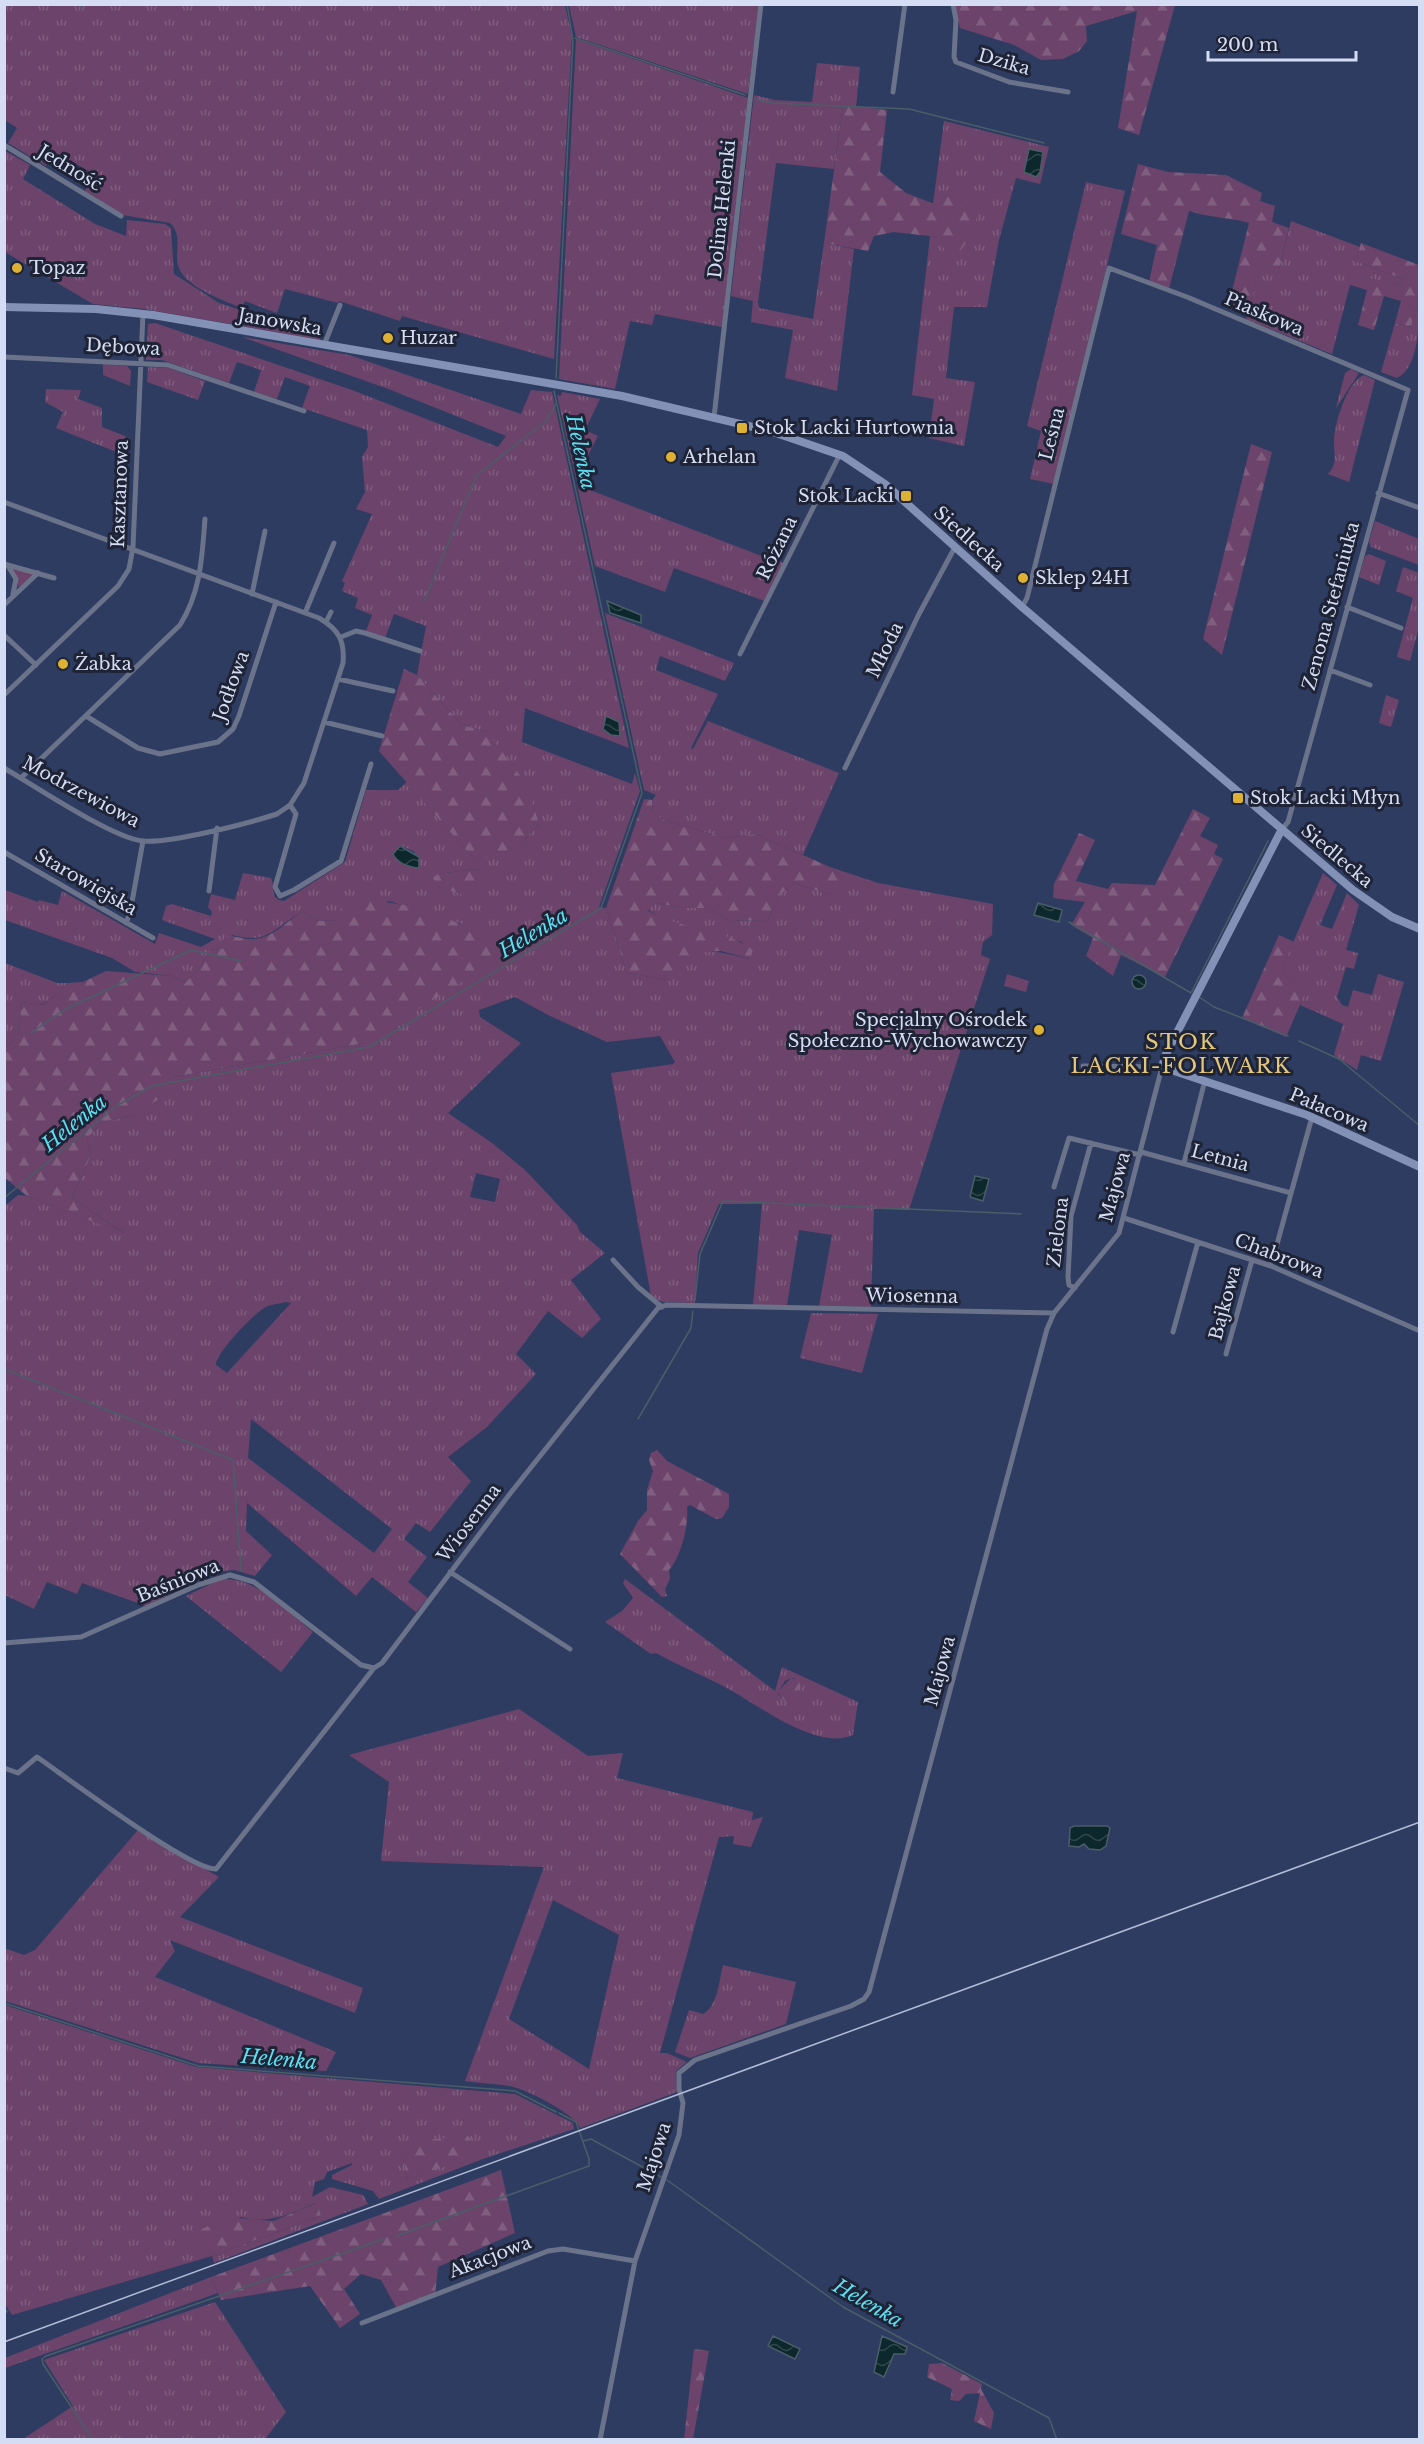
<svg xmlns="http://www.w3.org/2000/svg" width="1424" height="2444" font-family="'Libre Baskerville',serif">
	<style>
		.grass { fill: url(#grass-tufts); fill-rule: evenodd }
		.forest { fill: url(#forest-firs) }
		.garden { fill: #6c436a }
		.water { fill: url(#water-waves); stroke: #495e68; stroke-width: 1.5 }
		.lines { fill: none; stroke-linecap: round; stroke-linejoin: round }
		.stream { stroke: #495e68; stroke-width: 1.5 }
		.street { stroke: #6b738b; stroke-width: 5 }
		.secondary { stroke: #8391b6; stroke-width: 8 }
		.rail { stroke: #b2bcd6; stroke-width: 1.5 }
		.poi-dot { fill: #ddb133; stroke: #1e2435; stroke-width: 2 }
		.labels { text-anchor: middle; stroke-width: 6; stroke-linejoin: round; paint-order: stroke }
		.street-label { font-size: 18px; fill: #d4ddf4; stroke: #1e2435 }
		.poi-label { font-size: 18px; fill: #d4ddf4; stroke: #1e2435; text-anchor: start }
		.water-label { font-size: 20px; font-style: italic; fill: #5fdef1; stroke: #1e2435 }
		.quarter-label { font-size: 21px; letter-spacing: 1.5px; fill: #e3c67b; stroke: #1e2435 }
	</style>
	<defs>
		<pattern id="grass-tufts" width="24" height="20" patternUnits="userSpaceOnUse" patternTransform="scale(1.5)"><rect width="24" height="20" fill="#6c436a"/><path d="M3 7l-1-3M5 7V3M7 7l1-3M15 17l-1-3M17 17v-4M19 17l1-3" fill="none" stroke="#805e80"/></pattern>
		<pattern id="forest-firs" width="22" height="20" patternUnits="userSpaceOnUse" patternTransform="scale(1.5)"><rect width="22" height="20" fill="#6c436a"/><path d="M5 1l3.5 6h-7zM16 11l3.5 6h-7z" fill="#805e80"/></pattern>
		<pattern id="water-waves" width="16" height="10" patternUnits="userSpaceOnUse" patternTransform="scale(1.5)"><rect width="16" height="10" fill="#0d282c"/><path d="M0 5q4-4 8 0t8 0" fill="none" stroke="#2f474b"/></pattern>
	</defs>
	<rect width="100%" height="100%" fill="#2f3c61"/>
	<path class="grass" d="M4,5h561l7,31 -18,323 -152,-43 -2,5 -61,-20 -1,2 -53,-14 -8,24 -32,-12 -3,7c-18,-7 -56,-21 -63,-40 -6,-15 5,-32 -9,-45l-47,-8 -38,-24 9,-17 -40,-22 -8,14 -38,-23 9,-15 -12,-8z
		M569,5h190l-11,89 -172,-57z
		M576,39l172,59 -26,229 -67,-13 -3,11 -22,-4 -15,68 -56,-10z
		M817,63l43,4 -4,40 -13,-2 -9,64 -58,-6 -18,139 1,6 54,11 11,-76 30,6 -17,142 -52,-13 8,-48 -42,-8 2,-21 -22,-5 23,-201 21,5 37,2z
		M944,121l105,26 -9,37 -24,-6 -17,62 -12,67h-33l-8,71 29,4 -11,64 -35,-8 5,-39 -22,-4 18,-159 9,1 12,25 -14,-57 -4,-1z
		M4,150l26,15 -7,14 72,45 31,12 1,-16 38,4 6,4 3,46 45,29 93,30 9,7 -177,-31 -51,-5 -88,-52z
		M1086,182l39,9 -71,293 -24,-5 11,-48 -14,-5z
		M1291,221l69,26 -4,14 47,18 -3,6 -29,-6 -4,11 -17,-5 -18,69 -86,-35 14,-51 18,6z
		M1419,298c0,22 1,69 -22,80l-16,-6 14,-49 16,4z
		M155,323l197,67 146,57 8,-11 -115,-46 -149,-53 107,18 172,59 10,-24 21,2 77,356 -104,-40 -3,34 110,42 3,-11 5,18 -41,116 7,1 21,65 41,7c4,-6 8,-15 13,-20 19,-17 48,-5 69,-1l-8,-17 -78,-22 -17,-11 9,-6 28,5h24l21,12 38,1 12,-25 15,-13 36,12 13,-17 -13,-11 48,16 115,21 -1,31 -9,7 -2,13 9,4 -81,251 -35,-1 -3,98 -52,-1 13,-71 -33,-5 -12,75h-34l9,-101h-43l-21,49 -3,50 -33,-1 -11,-6 -40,-223 62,-9 2,-2 -15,-26 -53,6 -59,-27 -33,-18 -36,13 1,7 41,26 -73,70 44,30 33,27 52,55 3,7 25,21 -34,27 30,39 -19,19 -34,-27 -32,43 20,20 -49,53 -39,30 23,24 -41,51 -14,-9 -12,16 23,18 -19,25 20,16 -12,14 -44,-35 -16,19 -109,-93 -1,28 26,24 -17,21 -21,-6 -19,2 -69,34 -64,-23 -5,11 -30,-12 -13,27 -29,-14v-389l13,-11 9,1 97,37 -52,-35 19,-43 -4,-16 14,-16 32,-8 40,-38 192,-34 97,-119 -73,-23 -52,19 -18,1 -17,-9c-29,16 -33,33 -70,23l-5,13 -16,2 -9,15 -17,18 -13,-7 -37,-4 -23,-14 -107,-38v-30l33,12 1,-2 19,5 4,-14 93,53 4,-11 42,14 14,-8 -53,-19 4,-14 6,-2 39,12 1,-4 -4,-5 3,-13 24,6 8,-27 28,5c5,9 -3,21 13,23l61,-39 21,-72h32l9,-8 67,77 48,-17 17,-18 -52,-92 -25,-7 -45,-50 9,-49 -32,-12 -9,24 -19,-7 6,-16 -17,-7 3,-10 -16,-7 3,-8 -3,-2 30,-67 -16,-5 9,-17 -3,-35 6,-10 -1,-17 -65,-22 8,-22 -25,-9 -8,22 -23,-7 7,-22 -24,-8 -8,21 -67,-23h-16l2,-36zM402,846l13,6 -3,15 -14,-6zM475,869l4,2 -28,19 -14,-4 1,-12zM476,1173l24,6 -5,23 -25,-5zM285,1302l6,1 -64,70 -11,-8c-1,-11 39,-53 50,-58 5,-3 13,-3 19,-5zM251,1419l141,110 -18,24 -126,-95z
		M148,367l21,1 36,13 -7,19 -51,-18z
		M1351,369l8,4 -23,35 9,-35z
		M1364,375l11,5 -26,102 -21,-8c11,-12 5,-22 6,-36 2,-18 13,-56 30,-63z
		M46,389l35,1 -3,9 24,9v19l28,11 -1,19 -73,-29 7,-16 -18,-10z
		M562,392l38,7 -15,31 13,6 -22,43 -19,-84 4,1z
		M577,485l182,70 25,8 -19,38 -91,-33 -9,24 -70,-26z
		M1375,521l44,18v26l-48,-18 -2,-5z
		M1369,554l17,7 -7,24 -20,-8 6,-21z
		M1403,567l16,6v54l-9,34 -13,-4 16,-59 -17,-7z
		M13,569l21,5 -15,14z
		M605,613l129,50 -9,18 -65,-25 -4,14 62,24 -27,54 2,1 15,-28 131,52 -36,82 -47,-21 -30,4 -60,-17 -13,-8 -1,-13 4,-5 -12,-5z
		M1386,695l13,5 -8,27 -12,-4z
		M1323,873l14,12 -17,40 12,4 15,-36 12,12 -13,45 12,3 -4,16 -8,-2 -9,30 5,8 6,2 5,-17 19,5 6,-21 26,8 -23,79 -20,-6 -4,15 -23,-15 9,-31 -43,-19 5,-14 -19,-14 -3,-11z
		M5,963l52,20h11l-18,17 -10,5 -18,-3 -4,32 -13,15z
		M811,1313l67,1 -16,59 -62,-15z
		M221,1579c38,-1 64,31 92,53l-32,40 -95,-76z
		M625,1579l150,112 7,-24 76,35 -5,33c-32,15 -86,-23 -114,-40 -26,-16 -56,-27 -83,-42l-5,1 -46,-32 17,-11 11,-13 -10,-15zM791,1678h4l-6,27 -12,-12 8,-12z
		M519,1709l69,47 35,-3 -6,25 136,34 -1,8 11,-3 -12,30 -18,-3 1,-8 -15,1 -59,216h7l20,9 -11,9 1,21 -97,36c-4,-13 -47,-35 -63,-40 -16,-5 -35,-4 -52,-7l79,-214 -163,-6 8,-79 -40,-27zM553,1900l66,35 -30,134 -80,-50z
		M138,1830l81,47 -39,40 183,71 -8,25 -185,-73 5,11 -20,26 181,75 -10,19 -128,-8 -193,-62 -1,-53 20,7 11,-5z
		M723,1965l73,17 -10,42 -96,34 -15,-6 14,-42 14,4c15,-8 16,-33 20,-49z
		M5,2005l191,62 319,27 58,29 1,6 -91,30 -104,40 -6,-8 -41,-12v-4l20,-10v-2l-25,9 -3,7 -9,3 -3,15 18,-10 33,8 5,9 -154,59 -2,-7 -200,59 -7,-11zM476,2154l-69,26 -4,-23zM316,2203l5,13 -109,40 28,-39c30,8 49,-3 76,-14z
		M211,2277l7,16 -213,75v-10z
		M215,2302l71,110 -21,27h-242l50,-33 -29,-46z"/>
	<path class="forest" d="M954,5h221l-36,130 -21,-7 19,-117 -51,15 1,15 -8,10 -16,8 -22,1 -27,-15 -54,-17z
		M843,105l44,5 -7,62 26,21 31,12 20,-17 20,29 -11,26 -15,19 -13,-25 -44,-5 -20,4 -6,15 -44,-8z
		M1138,164l30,8 58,3 36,18 -2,8 15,5 -3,16 17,6 -11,46 -18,-5 -13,46 -19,-8 21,-84c-20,-6 -39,-5 -60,-12l-20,78 -20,-7 8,-37 -36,-11z
		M1361,243l58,22v33l-8,29 -16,-4 6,-22 -17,-5 -10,34 -16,-5 12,-47 30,7 3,-6 -47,-18z
		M1251,444l21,8 -50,203 -19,-16z
		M404,669l13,6 45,50 25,7 40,53 12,39 -17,18v8l-18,6 -30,3 -95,-108z
		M644,799l8,1 1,13 13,8 60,17 30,-4 74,33 13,11 2,12 -15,5 -36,-12 -15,13 -12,25 -38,-1 -21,-12h-24l-28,-5 -9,7c32,20 75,17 106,40l-3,9 -29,-8 -17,1 -5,7 -12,-2 -5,2 -1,9 -13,12 -41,-7 -21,-65z
		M1193,809l17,9 -10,18 18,9 -4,9 9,5 -58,118 -44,-22 -8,21 -27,-20 7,-18 -22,-13 14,-23 -32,-4 1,-14 25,-51 16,7 -19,41 32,8 4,-6 43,2z
		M475,869l4,2 3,9 -3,16h-13l-29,-10 -4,-8 5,-4z
		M365,901c50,-1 104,26 149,48l-149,94 -192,34 -14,22 -26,16 -32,8 -14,16 4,16 -19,43 53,36 -98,-38 -22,-18v-129l13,-15 4,-32 19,3 9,-5 18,-17 15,-1 23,-11 66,5 13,7 17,-18 9,-15 15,-2 -3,-8 2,-3c10,-3 18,3 28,2 21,-1 32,-17 49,-27l17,9 18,-1 5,-15z
		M1279,935l15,7 -11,24 3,11 20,14 -20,46 -44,-19z
		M657,1450l10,11 62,33v13l-7,11 -6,1 -26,-14 -3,2c2,18 -6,50 -18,63l1,9 -5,10 2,7 -5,1 -42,-43 18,-33 9,-11v-20l6,-19 -4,-11 2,-7z
		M791,1678l9,2 -3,18 -9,7 -11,-13z
		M468,2136l11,13 -3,6 -69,25 -4,-23 5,-15z
		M501,2170l14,63 -77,34 -3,28 -38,14 -16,-29 -20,-6 -17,15 16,25 -20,14 -30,-42 -89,14 -10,-23z
		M317,2203l4,13 -109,40 -14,-8 -7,-10 4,-5 30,-16 48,4z
		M694,2349l15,2 -16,88h-9z
		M942,2363l40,21 -1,5 13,24 -3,16 -17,-8 6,-28 -14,1 -7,7 -9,-1 2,-11 -25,-12 2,-13z"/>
	<path class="garden" d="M103,364l24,2 4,5 -1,15 -27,-11z
		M1007,974l22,7 -3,11 -22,-6z"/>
	<path class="water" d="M1029,149l14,3 -3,20 -4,5 -12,-5z
		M607,601l34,14v8l-31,-10z
		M606,716l13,6 1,14 -9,-1 -8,-6z
		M400,846l19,11v11c-10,-1 -21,-4 -26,-14z
		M1038,903l24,7 -3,12 -25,-7z
		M1132 982a7 7 0 1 1 14 0a7 7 0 1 1-14 0Z
		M975,1176l14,3 -6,22 -13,-4z
		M1074,1826h33l3,2 -4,18 -6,4 -11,-1 -5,-5 -5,3 -10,-1 1,-18z
		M773,2336l27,13 -5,10 -27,-13z
		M882,2336l25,11 -2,7h-11l-10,23 -10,-5z"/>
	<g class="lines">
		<path class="stream" d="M78,4l4,4
			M575,38l170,57
			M755,99l16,4 138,6 135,34
			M556,378l17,-338 -6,-36
			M424,601l53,-126 69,-54 10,-17
			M1069,922l122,71 77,-152
			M1199,997l15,10 74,29
			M31,1033l33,-23 127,-60 50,11
			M1299,1041l40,18 81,67
			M4,1198l114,-93 34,-19 217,-39 232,-139 41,-115 -88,-402
			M695,1300l5,-46 23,-53 298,13
			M4,1369l229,91 8,111
			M638,1419l53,-91 2,-17
			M4,2003l194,63 317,25 41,21
			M583,2141l8,-2 70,38
			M667,2180l176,127 206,111 8,22
			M396,2236l193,-70v-7l-13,-37 -17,-9
			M4,2307l3,5
			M93,2440l-50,-76 -1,-5 4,-3 338,-117"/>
		<path class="street" d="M953,4l3,16 -2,37 2,5 53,20 59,10
			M893,92l12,-88
			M4,145l117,71
			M324,345l16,-40
			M4,357l164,8 136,46
			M714,417l47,-413
			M1378,493l42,15
			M4,502l315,116c19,11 26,22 24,45l-39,120 -14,22 -13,9c-28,9 -108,30 -135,27 -31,-4 -107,-55 -138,-73
			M4,564l50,14
			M8,566l8,13 -3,15
			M252,594l13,-63
			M4,605l34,-32
			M1022,607l5,-9 82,-330 78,29 221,93 -120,432 -6,7
			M1347,607l54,21
			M305,613l29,-70
			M326,622l5,-10
			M4,635l32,30
			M341,637l15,-6 9,2 55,18
			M740,654l100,-200
			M1330,670l40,15
			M338,679l55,12
			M4,695l114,-109 11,-17 4,-22 10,-234
			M86,716l52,32 22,6 58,-12 15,-13 6,-13 37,-114
			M324,722l58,14
			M845,768l74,-154 36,-67
			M21,778l159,-153c21,-33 22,-69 25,-106
			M290,805l6,9 -21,73 5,9 14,-6 47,-29 30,-97
			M4,852l149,86
			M209,891l8,-63
			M126,923l4,-10 13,-72
			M1141,1152l150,41
			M1184,1163l21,-83
			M1054,1187l15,-49 71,17
			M1124,1218l147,48 149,65
			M613,1260l25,27 24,20
			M1271,1266l41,-149
			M1075,1288l-6,-3 -1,-8 3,-61 20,-73
			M1173,1332l25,-90
			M1226,1354l26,-94
			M450,1572l120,77
			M4,1643l77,-6 117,-52 32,-10 24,7 107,83 13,3
			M4,1768l14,5 19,-16c29,20 153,113 179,112l158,-201 8,-5 127,-168 149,-187 8,-3 388,8
			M362,2323l186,-72 15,-2 72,12
			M600,2440l35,-179 44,-126 4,-32 -4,-14v-16l16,-13 156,-54 13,-7 5,-7 178,-663 7,-16 65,-80 43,-166 -79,-1"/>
		<path class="secondary" d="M4,307l92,2 57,6 469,81 148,35 73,25 42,28 137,123 331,283 39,27 28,12
			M1282,829l-116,225 -4,13 145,48 113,52"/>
		<path class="rail" d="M4,2342l1416,-520"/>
	</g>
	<g class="poi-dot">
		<circle cx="17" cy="268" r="6"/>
		<circle cx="388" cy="338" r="6"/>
		<rect x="736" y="422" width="12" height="12" rx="3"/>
		<circle cx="671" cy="457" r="6"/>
		<rect x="900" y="490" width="12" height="12" rx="3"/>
		<circle cx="1023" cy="578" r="6"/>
		<circle cx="63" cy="664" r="6"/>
		<rect x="1232" y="792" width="12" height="12" rx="3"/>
		<circle cx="1039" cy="1030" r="6"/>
	</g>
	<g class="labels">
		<g class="street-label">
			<text transform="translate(1004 62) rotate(16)" y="6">Dzika</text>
			<text transform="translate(70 168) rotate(31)" y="6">Jedność</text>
			<text transform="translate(722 209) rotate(-84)" y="6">Dolina Helenki</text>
			<text transform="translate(1264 314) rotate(23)" y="6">Piaskowa</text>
			<text transform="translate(280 322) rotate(10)" y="6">Janowska</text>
			<text transform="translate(123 347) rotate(3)" y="6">Dębowa</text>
			<text transform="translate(1052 434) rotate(-76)" y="6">Leśna</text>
			<text transform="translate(120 494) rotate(-88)" y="6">Kasztanowa</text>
			<text transform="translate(969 539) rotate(42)" y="6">Siedlecka</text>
			<text transform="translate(777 548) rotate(-64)" y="6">Różana</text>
			<text transform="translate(1331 606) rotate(-75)" y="6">Zenona Stefaniuka</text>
			<text transform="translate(885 650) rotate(-64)" y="6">Młoda</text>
			<text transform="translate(231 686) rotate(-70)" y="6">Jodłowa</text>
			<text transform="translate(81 792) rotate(28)" y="6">Modrzewiowa</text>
			<text transform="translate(1337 856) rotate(40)" y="6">Siedlecka</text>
			<text transform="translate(86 882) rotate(30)" y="6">Starowiejska</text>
			<text transform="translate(1329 1110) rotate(23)" y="6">Pałacowa</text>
			<text transform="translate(1220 1158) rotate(15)" y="6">Letnia</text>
			<text transform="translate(1115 1187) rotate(-75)" y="6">Majowa</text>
			<text transform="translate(1058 1232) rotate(-83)" y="6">Zielona</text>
			<text transform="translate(1279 1256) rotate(21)" y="6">Chabrowa</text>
			<text transform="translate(912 1296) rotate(1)" y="6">Wiosenna</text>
			<text transform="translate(1225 1303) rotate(-75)" y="6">Bajkowa</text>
			<text transform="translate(469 1523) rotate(-53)" y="6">Wiosenna</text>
			<text transform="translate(178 1581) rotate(-22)" y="6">Baśniowa</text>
			<text transform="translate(940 1671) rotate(-75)" y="6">Majowa</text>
			<text transform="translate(654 2157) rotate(-72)" y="6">Majowa</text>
			<text transform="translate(490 2257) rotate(-21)" y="6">Akacjowa</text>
		</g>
		<g class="poi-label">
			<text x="29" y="274">Topaz</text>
			<text x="400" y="344">Huzar</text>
			<text x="754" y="434">Stok Lacki Hurtownia</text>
			<text x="683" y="463">Arhelan</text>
			<text x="894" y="502" text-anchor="end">Stok Lacki</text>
			<text x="1035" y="584">Sklep 24H</text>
			<text x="75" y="670">Żabka</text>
			<text x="1250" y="804">Stok Lacki Młyn</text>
			<text x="1027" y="1026" text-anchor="end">Specjalny Ośrodek<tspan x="1027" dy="21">Społeczno-Wychowawczy</tspan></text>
		</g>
		<g class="water-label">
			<text transform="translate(581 452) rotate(78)" y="7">Helenka</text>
			<text transform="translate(533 933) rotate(-31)" y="7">Helenka</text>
			<text transform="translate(74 1123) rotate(-39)" y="7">Helenka</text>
			<text transform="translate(279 2059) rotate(5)" y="7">Helenka</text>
			<text transform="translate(868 2303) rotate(30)" y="7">Helenka</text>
		</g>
		<g class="quarter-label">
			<text x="1181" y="1049">STOK<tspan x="1181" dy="24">LACKI-FOLWARK</tspan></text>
		</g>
	</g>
	<rect width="1424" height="2444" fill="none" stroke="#d4ddf4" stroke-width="12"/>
	<path d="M1208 51v9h148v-9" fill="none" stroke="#d4ddf4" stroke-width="3"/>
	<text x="1217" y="51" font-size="18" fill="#d4ddf4" stroke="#1e2435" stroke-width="4.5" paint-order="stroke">200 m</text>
</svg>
